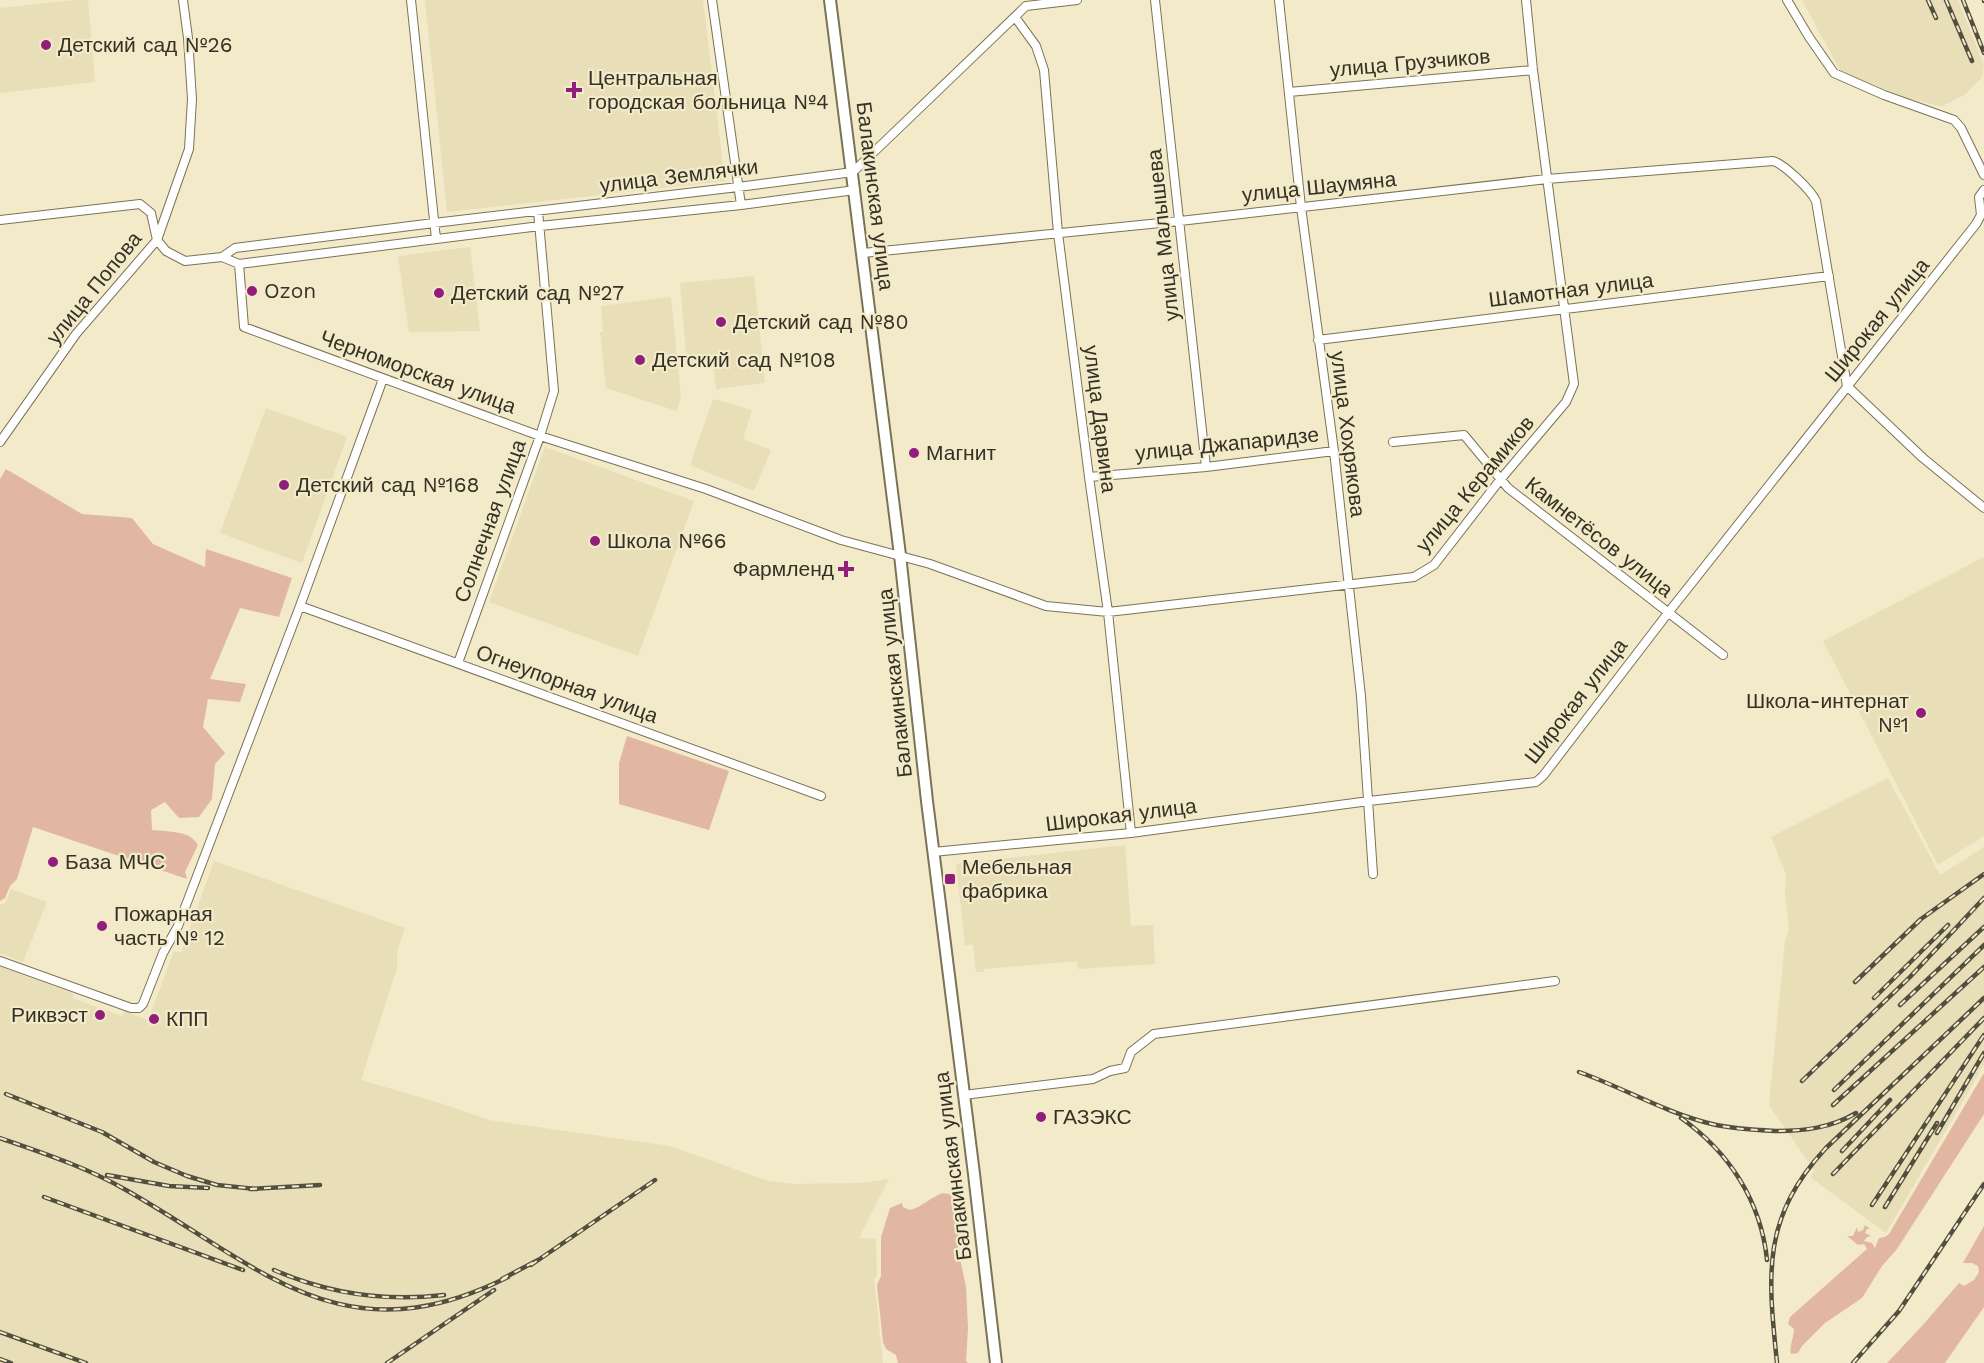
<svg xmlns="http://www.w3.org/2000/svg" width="1984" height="1363" font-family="'Work Sans',sans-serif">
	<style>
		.built { fill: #e8deb7 }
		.green { fill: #e2b7a1 }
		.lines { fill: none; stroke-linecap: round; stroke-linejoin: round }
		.street-casing { stroke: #7b7356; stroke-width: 10 }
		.secondary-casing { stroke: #7b7356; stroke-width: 14 }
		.street { stroke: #fff; stroke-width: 8 }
		.secondary { stroke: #fff; stroke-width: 10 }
		.rail-casing { stroke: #534f3f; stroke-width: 4.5 }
		.rail { stroke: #f2eac9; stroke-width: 2; stroke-dasharray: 7; stroke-linecap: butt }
		.poi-dot { fill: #921e7c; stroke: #f2eac9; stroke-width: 2 }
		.labels { text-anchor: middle; stroke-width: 4.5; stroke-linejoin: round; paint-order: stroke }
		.poi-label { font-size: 21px; fill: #353125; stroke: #f2eac9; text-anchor: start }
		.street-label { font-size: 21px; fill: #353125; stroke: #f2eac9 }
	</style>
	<rect width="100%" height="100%" fill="#f2eac9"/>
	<path class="built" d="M74,0h14l7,82 -95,11v-85z
		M425,0h278l22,181 -278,31z
		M1802,0h156l26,65 -2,12 -16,17 -23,12h-4l-31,-8 -59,-23 -9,-5z
		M470,247l10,84 -71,1 -11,-76z
		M754,276l11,107 -49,6 -3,-28 -26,3 -7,-81z
		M671,297l10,99 -4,15 -71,-23 -6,-56h3l-2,-26z
		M713,399l39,11 -9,29 28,11 -17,41 -64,-26z
		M266,408l81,29 -45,126 -82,-30z
		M545,447l149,54 -56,155 -149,-54z
		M1984,557v279l-46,29 -115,-224z
		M1888,778l52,97 44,-28v218l-98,168 -75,-55 3,-8 -45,-65 16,-164 4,-13 -4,-34 1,-20 -15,-37z
		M1125,845l6,81 22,-1 2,39 -77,5 -1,-8 -93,8v3h-8l-3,-27h-8l-9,-81z
		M214,861l191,67 -8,23v17l-36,112 82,24 46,16 181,26 98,35 26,3 66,-1 29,-4 -30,59 17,1 1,37 -3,3 9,84h-883v-397l72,27 1,5 4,2 45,16 2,-5 24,9 26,-69 7,2z
		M11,889l36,13 -24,60 -23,-9v-49h5z"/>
	<path class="green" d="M6,469l76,45 50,4 21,26 52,23 1,-18 86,29 -13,39 -39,-9 -30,71 36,5 -6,18 -32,-3 -5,28 22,26 -10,11 -3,35 -13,18 -20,1 -14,-16 -14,8 1,20c16,2 38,0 46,15l-13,27 2,7 -154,-52 -16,52 -7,7 -5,12 -5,3v-422z
		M627,736l102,35 -20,59 -90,-26v-41z
		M1984,1073v41l-87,135 -15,17 -20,32 -37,25 -23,23 -4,7 -7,1c-2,-8 3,-16 3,-25l-6,-5 2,-7 77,-68 -3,-5 -6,1 -11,-9h6l4,-9 1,5 5,-2 2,-5 5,4h-3l-2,4 6,3 -4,1 -3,4 8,2 3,5 4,-10 6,-1 4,-3z
		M943,1193l11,2 4,16v38l8,38 2,41 -2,33 2,2h-70l-2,-8 -10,-6 -3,-7 -6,-57 4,-9v-39l9,-29 12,-5 1,4 7,3c12,-3 21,-13 33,-17z
		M1984,1226v81l-39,56h-58l35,-37 37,-43 5,3 10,-6 5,-8 -1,-6 -6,-3h-9z"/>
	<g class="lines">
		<g class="street-casing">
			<path id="street" d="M411,0l25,239
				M712,0l29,205
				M1155,0l51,467
				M1279,0l22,207 33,244 27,245 12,178
				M1787,0l22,37 25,36 50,22 70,25 7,8 23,47
				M1015,17l21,29 8,24 14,163 31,244 19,135 23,221
				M1289,92l244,-22
				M0,220l140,-16 11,9 6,27 9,11 19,10 37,-4 17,7 301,-38 201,-21 114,-15
				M863,253l317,-32 367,-42 226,-18c11,3 38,29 43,40l31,185 76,72 61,50
				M222,257l13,-9 199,-25 304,-36 115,-15 173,-166 51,-6
				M239,264l5,63 296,109 166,53 135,51 89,24 116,42 62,6 306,-35 20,-12 66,-85 66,-78 8,-18 -41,-314 -7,-70
				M1318,340l511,-64
				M0,442l76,-108 81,-94 32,-91 3,-50 -4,-61 -5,-38
				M1393,442l71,-7 44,53 215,167
				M1089,477l117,-10 128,-16
				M300,606l521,190
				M458,663l82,-227 14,-45 -16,-180
				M933,852l198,-19 238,-32 167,-19 7,-6 125,-163 308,-389 5,-9 -2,-18 5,-7
				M0,961l131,47h8l4,-4 20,-51 15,-27 122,-320 83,-227
				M964,1095l129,-16 17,-8 15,-3 6,-16 23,-18 401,-53"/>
		</g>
		<g class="secondary-casing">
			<path id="secondary" d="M830,0l70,555 27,246 47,373 22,189"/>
		</g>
		<use href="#street" class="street"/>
		<use href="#secondary" class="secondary"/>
		<g class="rail-casing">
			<path id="rail" d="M1928,0l8,18
				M1946,0l26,61
				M1963,0l21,53
				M1984,0v1
				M1855,982l66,-63 63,-45
				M1874,998l74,-73
				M1900,1005l84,-78
				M1579,1072c45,16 87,41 133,52 21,5 43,6 64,7 28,0 55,-3 80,-18
				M1802,1081l108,-104 74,-79
				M1834,1090l150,-145
				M6,1094l96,38 52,30 33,14 30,9 40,4
				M1833,1105l151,-138
				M1681,1118c48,34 80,83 86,142
				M1937,1133l47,-80
				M0,1138c43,15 86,29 126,52 136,77 216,170 382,87
				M1842,1151l48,-51
				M1833,1174l151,-156
				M107,1175l62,11 39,2
				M250,1189l70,-4
				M44,1197l199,73
				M1872,1205l112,-170
				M1885,1207l52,-84
				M531,1265l124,-85
				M274,1270c55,24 110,32 170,25
				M502,1279l36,-19
				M0,1332l86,31
				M0,1359l11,4
				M387,1363l107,-73
				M1777,1363c-9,-88 -16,-145 49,-215l158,-150
				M1853,1363l46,-52 85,-127"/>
		</g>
		<use href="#rail" class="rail"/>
	</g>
	<g class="poi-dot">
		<circle cx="46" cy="45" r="6"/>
		<path d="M571 81h6v6h6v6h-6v6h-6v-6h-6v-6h6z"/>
		<circle cx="252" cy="291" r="6"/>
		<circle cx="439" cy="293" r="6"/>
		<circle cx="721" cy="322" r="6"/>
		<circle cx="640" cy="360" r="6"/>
		<circle cx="914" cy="453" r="6"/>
		<circle cx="284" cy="485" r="6"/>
		<circle cx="595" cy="541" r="6"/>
		<path d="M843 560h6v6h6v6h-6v6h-6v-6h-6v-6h6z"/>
		<circle cx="1921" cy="713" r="6"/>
		<circle cx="53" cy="862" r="6"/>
		<rect x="944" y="873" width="12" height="12" rx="3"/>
		<circle cx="102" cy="926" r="6"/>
		<circle cx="100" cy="1015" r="6"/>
		<circle cx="154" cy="1019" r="6"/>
		<circle cx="1041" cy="1117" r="6"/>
	</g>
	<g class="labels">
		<g class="poi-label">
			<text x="58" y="52">Детский сад №26</text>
			<text x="588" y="85">Центральная<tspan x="588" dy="24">городская больница №4</tspan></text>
			<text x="264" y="298">Ozon</text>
			<text x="451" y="300">Детский сад №27</text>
			<text x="733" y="329">Детский сад №80</text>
			<text x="652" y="367">Детский сад №108</text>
			<text x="926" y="460">Магнит</text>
			<text x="296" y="492">Детский сад №168</text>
			<text x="607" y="548">Школа №66</text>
			<text x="834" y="576" text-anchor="end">Фармленд</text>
			<text x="1909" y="708" text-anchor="end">Школа-интернат<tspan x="1909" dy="24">№1</tspan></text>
			<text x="65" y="869">База МЧС</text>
			<text x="962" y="874">Мебельная<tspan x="962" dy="24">фабрика</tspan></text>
			<text x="114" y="921">Пожарная<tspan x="114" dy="24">часть № 12</tspan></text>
			<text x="88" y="1022" text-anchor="end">Риквэст</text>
			<text x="166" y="1026">КПП</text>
			<text x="1053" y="1124">ГАЗЭКС</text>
		</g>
		<g class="street-label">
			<text transform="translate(1410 63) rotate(-5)" y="7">улица Грузчиков</text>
			<text transform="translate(679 176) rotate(-7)" y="7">улица Землячки</text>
			<text transform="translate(1319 187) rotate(-6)" y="7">улица Шаумяна</text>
			<text transform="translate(875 196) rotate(83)" y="7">Балакинская улица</text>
			<text transform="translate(1163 235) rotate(-96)" y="7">улица Малышева</text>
			<text transform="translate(94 288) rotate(-51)" y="7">улица Попова</text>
			<text transform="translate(1571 290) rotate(-7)" y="7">Шамотная улица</text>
			<text transform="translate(1877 320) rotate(-51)" y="7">Широкая улица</text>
			<text transform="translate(418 372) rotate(20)" y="7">Черноморская улица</text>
			<text transform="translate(1100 419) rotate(83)" y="7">улица Дарвина</text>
			<text transform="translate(1348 434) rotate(83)" y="7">улица Хохрякова</text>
			<text transform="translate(1227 444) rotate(-6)" y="7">улица Джапаридзе</text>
			<text transform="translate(1475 484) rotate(-50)" y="7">улица Керамиков</text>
			<text transform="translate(490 521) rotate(-70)" y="7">Солнечная улица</text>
			<text transform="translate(1599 537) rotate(38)" y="7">Камнетёсов улица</text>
			<text transform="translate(895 683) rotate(-96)" y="7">Балакинская улица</text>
			<text transform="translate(567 684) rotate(20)" y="7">Огнеупорная улица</text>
			<text transform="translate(1576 701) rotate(-52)" y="7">Широкая улица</text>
			<text transform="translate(1121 815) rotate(-7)" y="7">Широкая улица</text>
			<text transform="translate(953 1166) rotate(-97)" y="7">Балакинская улица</text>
		</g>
	</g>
</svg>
